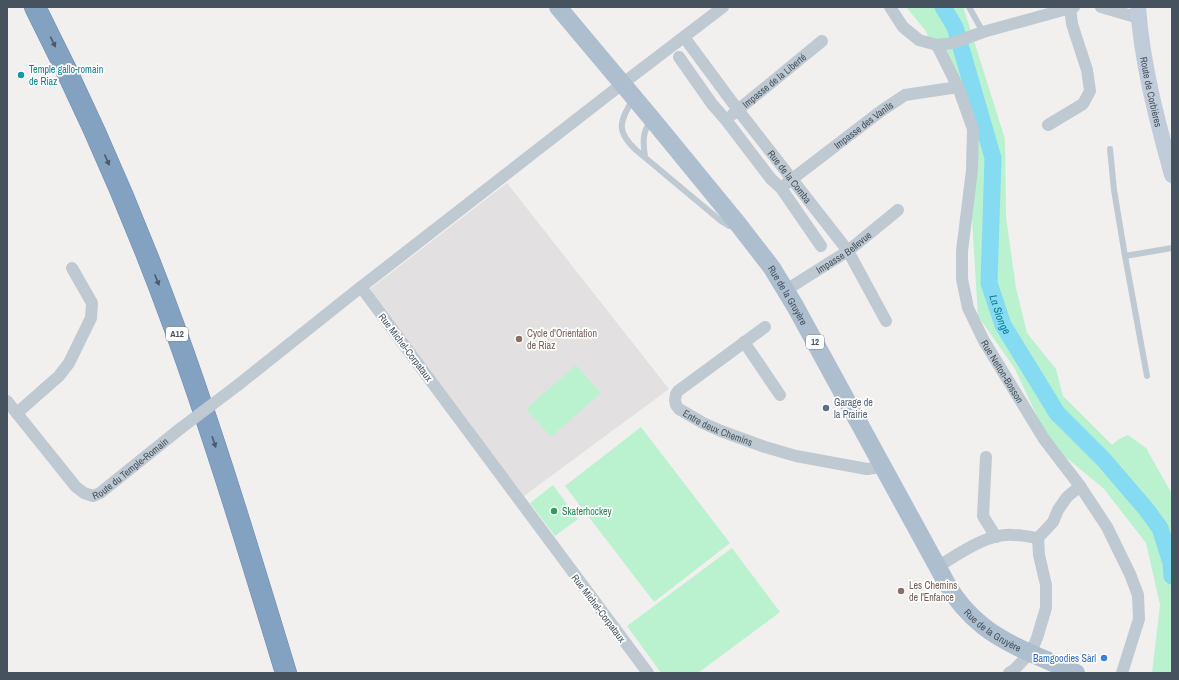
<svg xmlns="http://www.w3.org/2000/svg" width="1179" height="680" font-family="'Archivo Narrow',sans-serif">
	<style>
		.education { fill: #e3e0e1 }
		.green { fill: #baf2d0 }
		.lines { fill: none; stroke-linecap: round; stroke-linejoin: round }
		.river { stroke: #85dbf1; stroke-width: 17 }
		.highway-casing { stroke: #6f8cad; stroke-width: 22 }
		.lane { stroke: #bec9d2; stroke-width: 6 }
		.street { stroke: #bec9d2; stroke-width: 12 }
		.secondary { stroke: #c0ccd9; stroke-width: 16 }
		.primary { stroke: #adbecf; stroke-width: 18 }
		.highway { stroke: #83a1c1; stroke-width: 21 }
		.street-bridge { stroke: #bec9d2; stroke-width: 12 }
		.oneway { fill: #4c5a68 }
		.culture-dot { fill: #0f9aa8; stroke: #fff; stroke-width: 1.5 }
		.education-dot { fill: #8d6e63; stroke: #fff; stroke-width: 1.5 }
		.service-dot { fill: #5c6f8a; stroke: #fff; stroke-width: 1.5 }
		.leisure-dot { fill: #2e9e5b; stroke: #fff; stroke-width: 1.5 }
		.shop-dot { fill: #3f7fe0; stroke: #fff; stroke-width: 1.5 }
		.labels { text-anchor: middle; stroke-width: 3.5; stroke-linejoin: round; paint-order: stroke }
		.shield { fill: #fff; stroke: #7e868e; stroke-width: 1 }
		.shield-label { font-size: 9px; font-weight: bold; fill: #46525e }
		.culture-label { font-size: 10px; fill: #0d838f; stroke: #fff; text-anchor: start }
		.street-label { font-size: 10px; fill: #46525e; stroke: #fff }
		.education-label { font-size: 10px; fill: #785e54; stroke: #fff; text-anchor: start }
		.service-label { font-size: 10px; fill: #4e5e75; stroke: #fff; text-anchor: start }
		.leisure-label { font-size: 10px; fill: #27864d; stroke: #fff; text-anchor: start }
		.shop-label { font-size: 10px; fill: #366cbe; stroke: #fff; text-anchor: end }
		.water-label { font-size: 11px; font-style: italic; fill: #057b9b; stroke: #fff }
	</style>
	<rect width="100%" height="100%" fill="#f2efef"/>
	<path class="education" d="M507,183l162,206 -145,107 -154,-207z"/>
	<path class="green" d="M906,7h57l1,2 41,130 1,78 10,71 11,45 29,36 7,27 49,49 7,-6 9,-4 18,13 26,46v179h-20l8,-68 -14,-62 -42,-54 -54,-45 -35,-75 -37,-53 -5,-79 -6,-119 -42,-88z
		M576,365l25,28 -50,44 -25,-28z
		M641,427l89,116 -76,59 -89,-116z
		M553,485l25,34 -23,17 -25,-33z
		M732,548l48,64 -82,61h-37l-34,-47z"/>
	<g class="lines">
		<path class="river" id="s1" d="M943,7l12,20 38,131 -4,125 14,42 54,88 47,47 42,49 14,19 11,35 1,13"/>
		<g class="highway-casing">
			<path id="highway" d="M35,7c53,104 100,212 140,322 41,113 76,229 111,344"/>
		</g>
		<path class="lane" d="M969,7l14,25
			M633,99c-13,23 -18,31 3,51l85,71 8,5h5
			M1110,149l4,41 11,66
			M645,157c-2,-15 -3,-24 6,-37
			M1147,376l-22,-120 47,-8"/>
		<g class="street">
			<path d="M890,7l13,20 16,13 18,5 16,-2 30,-11 91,-25"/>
			<path d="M1101,7l38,11"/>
			<path id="s2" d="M684,37l54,73 110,141 38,70"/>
			<path id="s3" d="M937,45l21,42 15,42 -1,41 -10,81v28l6,29 16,33 60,98 36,47 27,41 23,47 8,21 1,24 -17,54"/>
			<path d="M679,57l33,47 14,16 45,59 10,9 40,58"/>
			<path id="s4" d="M733,114l89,-73"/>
			<path d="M1048,125l35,-21 7,-13 -3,-21 -15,-46 -2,-16"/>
			<path id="s5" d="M787,183l94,-72 24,-16 53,-8"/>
			<path id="s6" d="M786,290l62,-39 50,-41"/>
			<path id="s7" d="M765,327l-87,64 -2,3 -1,6 1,5 3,4 24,14 18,8 44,16 31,9 71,13 8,-1 7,-3"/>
			<path d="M744,342l36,53"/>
			<path d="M238,385l123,-98"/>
			<path id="s8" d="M7,401l69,86 8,6 9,3 7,-3 81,-65"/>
			<path d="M17,413l42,-37 10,-13 22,-45 1,-15 -20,-35"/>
			<path d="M986,457l-3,59 13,21"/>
			<path d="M937,567c22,-13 50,-34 76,-32 8,0 17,2 25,3"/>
			<path d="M648,673l-287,-386 261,-203 101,-77"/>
			<path d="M1009,673l5,-3 17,-18 6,-14 9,-30v-23l-7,-30 -1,-17 15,-16 5,-12 9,-13 13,-11"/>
		</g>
		<path class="secondary" id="s9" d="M1138,7c4,57 19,113 34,168"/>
		<path class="primary" id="s10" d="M558,7l94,112 86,105 34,44 23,38 152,278c9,16 21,30 36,42 25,20 63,33 93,47"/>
		<use href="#highway" class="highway"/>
		<path class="street-bridge" d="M181,428l57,-43"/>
	</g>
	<defs><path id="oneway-solid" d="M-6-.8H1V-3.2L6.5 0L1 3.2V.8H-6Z"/></defs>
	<g class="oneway">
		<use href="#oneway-solid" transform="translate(53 42) rotate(64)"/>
		<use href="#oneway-solid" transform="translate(107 160) rotate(66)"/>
		<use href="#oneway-solid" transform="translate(157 280) rotate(68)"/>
		<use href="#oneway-solid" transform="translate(214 442) rotate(72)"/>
	</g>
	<circle class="culture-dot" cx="21" cy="75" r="4"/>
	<g class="education-dot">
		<circle cx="519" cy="339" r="4"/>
		<circle cx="901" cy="591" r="4"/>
	</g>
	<circle class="service-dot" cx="826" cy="408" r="4"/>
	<circle class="leisure-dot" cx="554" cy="511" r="4"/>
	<circle class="shop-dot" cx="1104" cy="658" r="4"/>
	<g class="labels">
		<g class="shield">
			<rect x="166" y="327" width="22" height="14" rx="3"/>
			<rect x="806" y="335" width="18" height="14" rx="3"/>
		</g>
		<g class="shield-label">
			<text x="177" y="337">A12</text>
			<text x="815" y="345">12</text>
		</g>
		<g class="culture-label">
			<text x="29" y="73">Temple gallo-romain<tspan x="29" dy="12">de Riaz</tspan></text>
		</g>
		<g class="street-label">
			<text dy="4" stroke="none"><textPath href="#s4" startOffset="53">Impasse de la Liberté</textPath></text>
			<text dy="4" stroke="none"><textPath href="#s9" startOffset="86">Route de Corbières</textPath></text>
			<text dy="4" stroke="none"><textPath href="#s5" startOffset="96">Impasse des Vanils</textPath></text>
			<text dy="4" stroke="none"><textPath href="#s2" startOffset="175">Rue de la Comba</textPath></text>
			<text dy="4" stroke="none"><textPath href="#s6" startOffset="69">Impasse Bellevue</textPath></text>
			<text dy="4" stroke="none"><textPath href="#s10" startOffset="369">Rue de la Gruyère</textPath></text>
			<text transform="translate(406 347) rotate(53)" y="4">Rue Michel-Corpataux</text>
			<text dy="4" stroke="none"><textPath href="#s3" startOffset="344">Rue Netton-Bosson</textPath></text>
			<text dy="4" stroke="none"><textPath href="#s7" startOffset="171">Entre deux Chemins</textPath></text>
			<text dy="4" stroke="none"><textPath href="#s8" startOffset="176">Route du Temple-Romain</textPath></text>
			<text transform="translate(599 608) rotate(53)" y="4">Rue Michel-Corpataux</text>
			<text dy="4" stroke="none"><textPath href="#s10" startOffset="765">Rue de la Gruyère</textPath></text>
		</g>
		<g class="education-label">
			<text x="527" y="337">Cycle d'Orientation<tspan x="527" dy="12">de Riaz</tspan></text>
			<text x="909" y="589">Les Chemins<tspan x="909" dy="12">de l'Enfance</tspan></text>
		</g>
		<g class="service-label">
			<text x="834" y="406">Garage de<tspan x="834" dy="12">la Prairie</tspan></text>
		</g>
		<g class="leisure-label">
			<text x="562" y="515">Skaterhockey</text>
		</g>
		<g class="shop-label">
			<text x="1096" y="662">Bamgoodies Sàrl</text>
		</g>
		<g class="water-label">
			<text dy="4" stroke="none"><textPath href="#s1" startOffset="318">La Sionge</textPath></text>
		</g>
	</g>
	<rect width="1179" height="680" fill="none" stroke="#46525e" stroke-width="16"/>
</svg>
